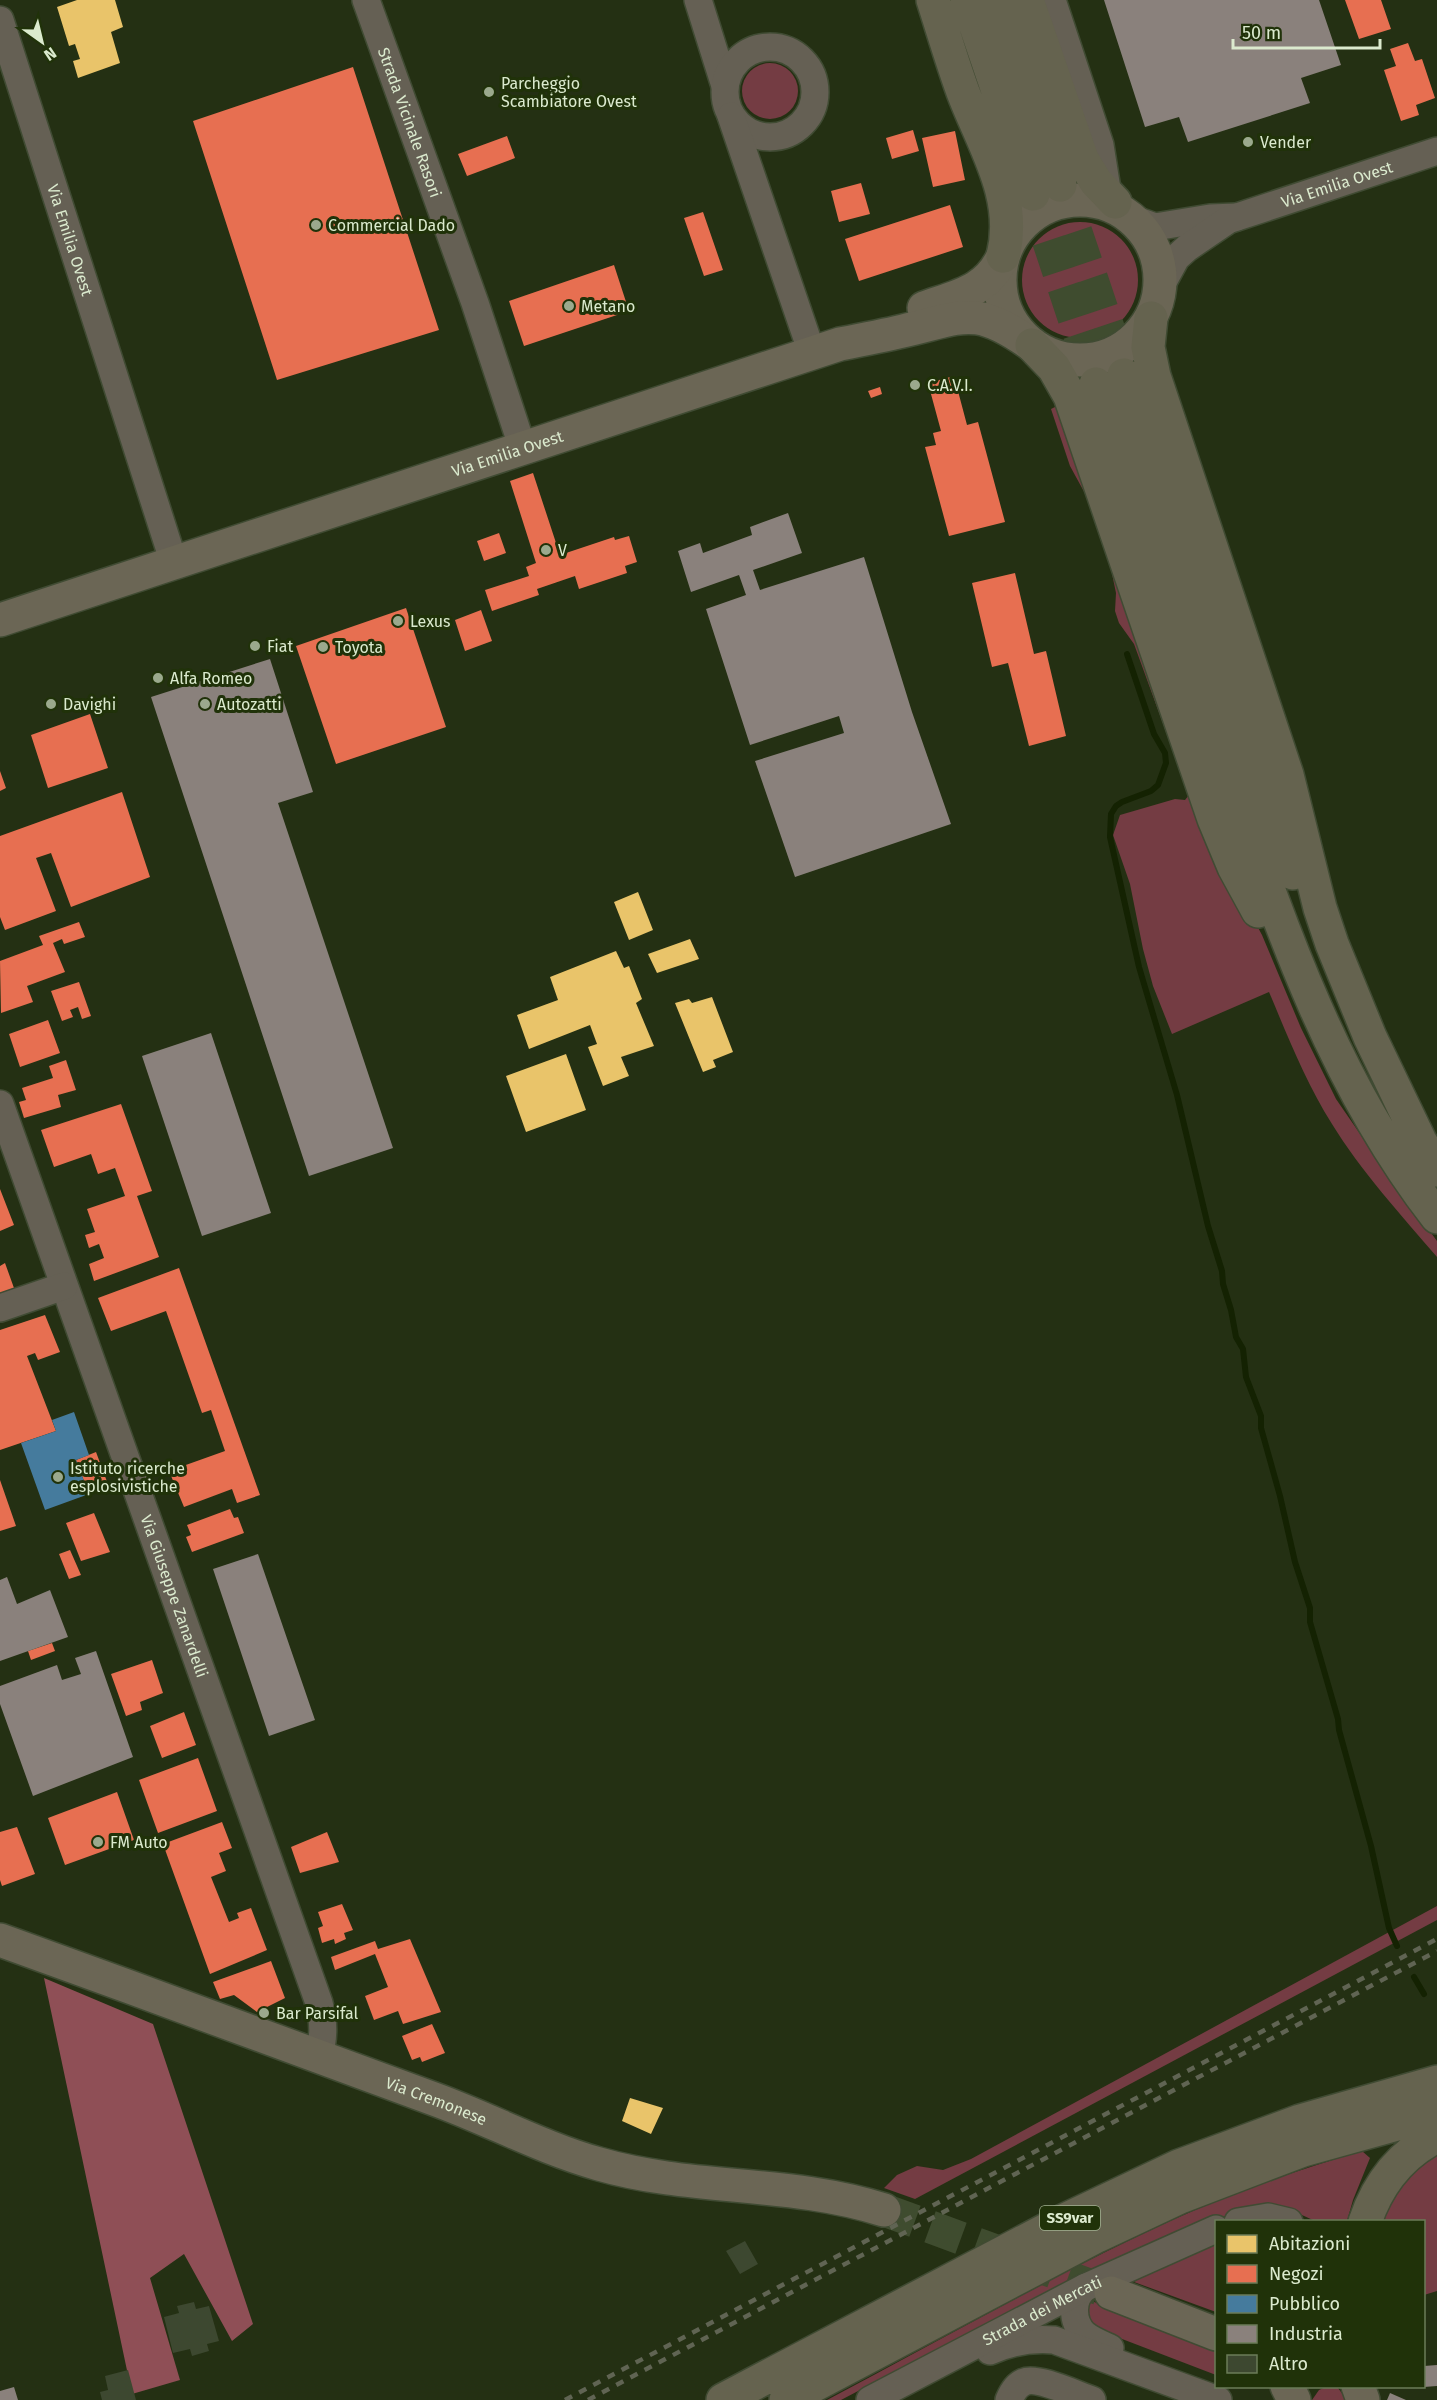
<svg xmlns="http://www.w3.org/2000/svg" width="1437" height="2400" font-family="'Fira Sans',sans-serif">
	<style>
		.green { fill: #743c43 }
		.forest { fill: #8f4f56 }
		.homes { fill: #e9c46a }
		.shops { fill: #e76f51 }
		.public { fill: #457b9d }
		.industry { fill: #8a817c }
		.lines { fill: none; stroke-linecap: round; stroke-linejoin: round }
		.stream { stroke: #142202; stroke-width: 6 }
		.building { fill: #3d4830 }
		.major-tunnel { stroke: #3f4c2f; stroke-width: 33; stroke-dasharray: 33 16; stroke-linecap: butt }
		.highway-tunnel { stroke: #3f4c2f; stroke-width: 33; stroke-dasharray: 33 16; stroke-linecap: butt }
		.minor-casing { stroke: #404b33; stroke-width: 30 }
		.major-casing { stroke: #404b33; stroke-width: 36 }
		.highway-casing { stroke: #404b33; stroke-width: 36 }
		.minor { stroke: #656054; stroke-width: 27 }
		.major { stroke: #6b6655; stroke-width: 33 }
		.highway { stroke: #65634f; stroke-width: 33 }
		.rail { stroke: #606453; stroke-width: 4.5; stroke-dasharray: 8 8; stroke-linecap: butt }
		.poi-dot { fill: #9ba98d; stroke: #203209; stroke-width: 2 }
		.labels { text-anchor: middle; stroke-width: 6; stroke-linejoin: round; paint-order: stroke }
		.shield { fill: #203209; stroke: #a3b393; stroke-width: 1.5 }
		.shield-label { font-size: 15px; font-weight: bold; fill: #dbeace }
		.poi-label { font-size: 16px; fill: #dbeace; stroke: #203209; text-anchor: start }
		.street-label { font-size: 16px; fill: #dbeace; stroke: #203209 }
	</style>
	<rect width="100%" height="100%" fill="#243013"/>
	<path class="green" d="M742 91a28 28 0 1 1 56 0a28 28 0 1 1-56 0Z
		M1022 280a58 58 0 1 1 116 0a58 58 0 1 1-116 0Z
		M1059,405l164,457 39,73 39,93 35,71 51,74 50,68v16c-35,-41 -77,-87 -105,-133 -26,-41 -44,-87 -63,-132l-97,42 -19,-48 -10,-37 -13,-65 -17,-49 7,-20 55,-16 10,1 4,-5 -55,-151 -15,-21 -4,-12 1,-18 -11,-53 -11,-30 -24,-44 -19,-57z
		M1437,1906v14l-522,279 -31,-11 13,-13 20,-9 26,4 28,-11z
		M1362,2151l8,7 -17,42 -6,21h-32l-24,-11 -48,1 -23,7 -178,82 -3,-4 -198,104h-14c114,-60 226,-125 343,-179 62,-28 127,-51 192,-70z
		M1437,2153v138l-13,4v-73h-42c14,-35 26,-46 55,-69z
		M1216,2239v73l-82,-30 10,-6 -2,-5z
		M1089,2300l127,48v27l-120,-46 -10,-13z
		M1328,2386l10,2 9,12h-35l7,-10z"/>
	<path class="forest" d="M44,1978l109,46 100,300 -21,17 -48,-87 -34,24 30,102 -48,14z"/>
	<path class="homes" d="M77,0h38l8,27 -12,5 9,31 -42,15 -5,-17 7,-2 -5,-15 -6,2 -12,-39z
		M638,892l15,38 -24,10 -15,-38z
		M690,939l9,20 -42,14 -9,-19z
		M616,951l8,17 5,-2 13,33 -6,4 18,43 -33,11 8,19 -26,10 -15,-39 9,-3 -7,-19 -61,24 -12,-34 41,-15 -8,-23z
		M712,997l21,55 -20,8 3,7 -13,5 -28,-69 14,-4 3,4z
		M566,1054l20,56 -60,22 -20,-56z
		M630,2098l33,10 -12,26 -29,-13z"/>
	<path class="shops" d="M1345,0h36l10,29 -32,10z
		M1408,43l7,18 7,-2 13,39 -19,7 3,10 -18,6 -17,-51 12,-4 -6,-17z
		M353,67l86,263 -162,50 -84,-259z
		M913,130l6,21 -27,8 -6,-21z
		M955,131l10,49 -32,7 -11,-49z
		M507,136l8,22 -48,18 -9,-22z
		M861,183l9,31 -31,8 -8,-31z
		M950,205l13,42 -104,34 -14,-42z
		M703,212l20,58 -19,6 -20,-58z
		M614,265l15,46 -105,35 -15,-45z
		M954,376l13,49 11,-3 27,100 -56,14 -24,-89 11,-2 -3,-12 8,-2 -13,-48z
		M880,387l2,7 -11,4 -3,-7z
		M533,473l27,82 54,-18 1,3 14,-4 8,26 -12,4 2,7 -48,16 -4,-13 -38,13 2,6 -47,16 -7,-21 44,-14 -3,-9 10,-4 -26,-82z
		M499,533l7,20 -22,8 -7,-20z
		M1015,573l19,81 12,-3 20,85 -37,10 -21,-83 -16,4 -20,-84z
		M406,608l40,119 -110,37 -40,-118z
		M481,610l11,31 -27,10 -10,-31z
		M90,714l18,54 -60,20 -17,-53z
		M0,771l6,17 -6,3z
		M122,792l28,85 -79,30 -20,-54 -15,5 20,53 -51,19 -5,-13v-81z
		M79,922l6,15 -21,7 -2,-5 -9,4 12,29 -38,14 6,16 -32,11 -1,-52 43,-16 -4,-9z
		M79,982l12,34 -9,3 -4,-12 -8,3 3,7 -11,4 -11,-30z
		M48,1020l12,33 -40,14 -11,-33z
		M66,1060l10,30 -18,5 3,12 -37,11 -5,-16 7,-2 -4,-12 31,-10 -4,-12z
		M121,1104l31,87 -15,5 22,61 -65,24 -5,-17 15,-6 -5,-14 -10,4 -4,-13 10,-3 -8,-23 38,-13 -10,-28 -17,6 -7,-20 -37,13 -13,-37z
		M0,1189l14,36 -14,6z
		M5,1263l9,25 -14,5v-27z
		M179,1268l81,227 -23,8 -5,-14 -48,18 -15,-36 56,-20 -14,-41 -9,3 -36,-102 -55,20 -13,-33z
		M45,1315l15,37 -22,8 -3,-7 -8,3 29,75 -56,19v-120z
		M96,1452l13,35 -20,7 -13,-34z
		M0,1480l16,46 -16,5z
		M230,1509l4,9 4,-1 6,16 -52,19 -6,-15 5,-2 -4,-10z
		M94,1513l16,39 -29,9 -15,-38z
		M70,1550l11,25 -12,4 -10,-25z
		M52,1643l3,8 -24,9 -3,-9z
		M152,1660l11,33 -23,9 2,8 -16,6 -15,-42z
		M184,1712l12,33 -34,13 -12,-32z
		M198,1758l19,53 -59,22 -19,-53z
		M117,1792l17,48 -69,25 -17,-47z
		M222,1822l10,26 -13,5 7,18 -15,6 18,45 10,-4 -2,-5 14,-5 16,42 -57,24 -47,-130z
		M17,1827l18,47 -33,12 -2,-6v-48z
		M327,1832l12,30 -39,11 -9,-26z
		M342,1904l11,26 -9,3 2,6 -11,5 -1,-5 -12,4 -4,-15 5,-2 -5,-14z
		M410,1939l31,73 -38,12 -5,-13 -24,9 -9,-24 23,-9 -13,-33 -40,16 -4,-13 44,-16 3,8z
		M271,1961l14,37 -28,14 -23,-17 -14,4 -7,-17z
		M432,2024l13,29 -23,9 -2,-5 -8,3 -10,-24z"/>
	<path class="public" d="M74,1412l15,43 -13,5 13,34 -44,16 -24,-67 35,-12 -4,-11z"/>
	<path class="industry" d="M1104,0h215l22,65 -40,13 9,25 -122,39 -9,-25 -34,10z
		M788,513l14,40 -49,17 7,20 104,-33 48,155 39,112 -156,53 -40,-116 89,-28 -5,-17 -89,29 -44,-136 40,-14 -7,-20 -48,17 -13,-41 22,-8 3,10 49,-18 -2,-8z
		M270,659l43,133 -35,11 115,345 -84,28 -158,-479z
		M211,1033l60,180 -69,23 -60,-180z
		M258,1554l57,166 -46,16 -56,-167z
		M7,1577l10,27 33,-14 18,47 -68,24v-81z
		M96,1651l37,106 -100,39 -33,-92v-18l57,-21 5,15 19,-6 -6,-16z
		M1437,2365v21l-13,1v-21z
		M14,2387l4,13h-18v-9z
		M1390,2393l16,7h-19z"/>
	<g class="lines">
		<path class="stream" d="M1127,654l27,80 11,19 1,10 -8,22 -7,6 -29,11 -6,4 -5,8 -1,23 29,130 38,128 31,131 14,45 1,13 8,26 5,27 7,12 3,28 15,39v12l19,68 15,66 15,46v14l28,97 1,11 32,116 18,82 8,18
			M1414,1977l10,17"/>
	</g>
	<path class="building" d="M745,2241l13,23 -18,10 -14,-23z
		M194,2302l2,7 13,-3 10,35 -12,3 2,7 -17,5 -2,-7 -17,4 -9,-36 15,-4 -2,-7z
		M128,2370l8,30h-34l-2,-8 8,-2 -3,-14z"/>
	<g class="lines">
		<path class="major-tunnel" d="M884,2210l227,83"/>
		<path class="highway-tunnel" d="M1060,185l64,190
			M1033,194l63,190"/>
		<g class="minor-casing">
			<g id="minor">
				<path id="s1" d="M366,0l109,303 48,146"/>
				<path d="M698,0l27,86"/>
				<path d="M1052,0l48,145 7,44 8,13 18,17 22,8 55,-9 26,-1"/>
				<path id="s2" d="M0,20l174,543"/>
				<circle cx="770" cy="92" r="45"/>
				<path d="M731,116l81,237"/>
				<path id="s3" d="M1159,294l5,-14 12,-22 11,-10 41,-28 209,-69"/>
				<path id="s4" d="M0,1104l319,899c5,19 5,34 0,54"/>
				<path d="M0,1308l64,-22"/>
				<path d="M1238,2222l30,-5 21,5"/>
				<path d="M1086,2287c-15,10 -15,34 -2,47 7,6 17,10 26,14"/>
				<path d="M990,2351c20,-9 42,-13 64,-11l164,60"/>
				<path id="s5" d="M870,2400l216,-113 130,-58"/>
				<path d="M1009,2400c3,-7 7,-15 15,-18 13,-6 53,13 68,18"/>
			</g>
		</g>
		<g class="major-casing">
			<g id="major">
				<circle cx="1080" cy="280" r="80"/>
				<path d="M924,308c33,-12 64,-17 79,-52"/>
				<path id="s6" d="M0,620l840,-276c21,-4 42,-8 63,-13 62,-14 71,-27 129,14"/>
				<path id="s7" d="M0,1940c145,52 289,106 434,159 55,20 108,49 165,65 93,27 192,16 285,46"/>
				<path d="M1111,2293l105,41"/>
				<path d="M1287,2386l7,14"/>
				<path d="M1358,2386l5,14"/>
			</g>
		</g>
		<g class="highway-casing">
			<path id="highway" d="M933,0c10,31 19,62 30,92 20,53 55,105 40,164
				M967,0l66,194
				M998,0l62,185
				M1027,0l55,159 14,23 19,20
				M1151,318l-3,29 6,29 133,399 33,133 12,36 38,93 50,104 17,29
				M1032,345l22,23 16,28 144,423 20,48 24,44
				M1124,375l169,498
				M1096,384c46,132 89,265 134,396 53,154 106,307 207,437
				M1365,2222c13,-39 36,-68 72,-86
				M723,2400l342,-180 114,-54 121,-45 137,-39
				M786,2400l311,-164 83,-39 123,-47 134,-37"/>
		</g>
		<use href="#minor" class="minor"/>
		<use href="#major" class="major"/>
		<use href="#highway" class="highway"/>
		<path class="rail" d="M565,2400l872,-461
			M588,2400l849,-449"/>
	</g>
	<g class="poi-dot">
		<circle cx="489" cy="92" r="6"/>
		<circle cx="1248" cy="142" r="6"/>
		<circle cx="316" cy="225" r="6"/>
		<circle cx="569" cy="306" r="6"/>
		<circle cx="915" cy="385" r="6"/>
		<circle cx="546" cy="550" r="6"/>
		<circle cx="398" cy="621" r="6"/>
		<circle cx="255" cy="646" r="6"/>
		<circle cx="323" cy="647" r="6"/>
		<circle cx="158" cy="678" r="6"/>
		<circle cx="51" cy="704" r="6"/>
		<circle cx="205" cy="704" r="6"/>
		<circle cx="58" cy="1477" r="6"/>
		<circle cx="98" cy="1842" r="6"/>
		<circle cx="264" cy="2013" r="6"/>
	</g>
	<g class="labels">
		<rect class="shield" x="1040" y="2206" width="60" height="24" rx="4.5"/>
		<g class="shield-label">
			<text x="1070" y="2223">SS9var</text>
		</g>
		<g class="poi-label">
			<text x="501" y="89">Parcheggio<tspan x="501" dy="18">Scambiatore Ovest</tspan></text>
			<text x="1260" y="148">Vender</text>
			<text x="328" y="231">Commercial Dado</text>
			<text x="581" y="312">Metano</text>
			<text x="927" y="391">C.A.V.I.</text>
			<text x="558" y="556">V</text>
			<text x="410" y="627">Lexus</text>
			<text x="267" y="652">Fiat</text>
			<text x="335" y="653">Toyota</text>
			<text x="170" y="684">Alfa Romeo</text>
			<text x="63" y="710">Davighi</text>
			<text x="217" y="710">Autozatti</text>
			<text x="70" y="1474">Istituto ricerche<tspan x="70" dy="18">esplosivistiche</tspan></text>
			<text x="110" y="1848">FM Auto</text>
			<text x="276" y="2019">Bar Parsifal</text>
		</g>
		<g class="street-label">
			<text dy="6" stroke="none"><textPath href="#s1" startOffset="130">Strada Vicinale Rasori</textPath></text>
			<text dy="6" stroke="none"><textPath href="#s3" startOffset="219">Via Emilia Ovest</textPath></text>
			<text dy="6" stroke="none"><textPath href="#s2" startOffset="231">Via Emilia Ovest</textPath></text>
			<text dy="6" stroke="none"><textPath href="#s6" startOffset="534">Via Emilia Ovest</textPath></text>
			<text dy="6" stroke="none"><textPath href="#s4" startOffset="522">Via Giuseppe Zanardelli</textPath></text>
			<text dy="6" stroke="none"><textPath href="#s7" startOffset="465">Via Cremonese</textPath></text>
			<text dy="6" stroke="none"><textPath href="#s5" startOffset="194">Strada dei Mercati</textPath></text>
		</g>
	</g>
	<rect x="1215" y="2220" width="210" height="168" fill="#203209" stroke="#6b7c58" stroke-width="1.5"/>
	<rect x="1227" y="2235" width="30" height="18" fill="#e9c46a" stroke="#6b7c58" stroke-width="1.5"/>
	<text x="1269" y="2250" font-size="18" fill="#dbeace">Abitazioni</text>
	<rect x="1227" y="2265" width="30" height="18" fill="#e76f51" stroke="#6b7c58" stroke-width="1.5"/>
	<text x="1269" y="2280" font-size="18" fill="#dbeace">Negozi</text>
	<rect x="1227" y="2295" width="30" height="18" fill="#457b9d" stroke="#6b7c58" stroke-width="1.5"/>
	<text x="1269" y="2310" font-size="18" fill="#dbeace">Pubblico</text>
	<rect x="1227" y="2325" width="30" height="18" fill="#8a817c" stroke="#6b7c58" stroke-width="1.5"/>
	<text x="1269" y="2340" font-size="18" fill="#dbeace">Industria</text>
	<rect x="1227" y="2355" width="30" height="18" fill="#3d4830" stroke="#6b7c58" stroke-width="1.5"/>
	<text x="1269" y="2370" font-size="18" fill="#dbeace">Altro</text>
	<g transform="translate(42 42) rotate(146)" stroke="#203209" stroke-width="4.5" paint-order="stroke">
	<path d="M0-4.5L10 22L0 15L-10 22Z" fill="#dbeace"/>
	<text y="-9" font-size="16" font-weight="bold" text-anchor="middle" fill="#dbeace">N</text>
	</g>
	<path d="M1233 39v9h147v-9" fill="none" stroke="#dbeace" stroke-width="3"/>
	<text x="1242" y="39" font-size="18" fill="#dbeace" stroke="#203209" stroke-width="4.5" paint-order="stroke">50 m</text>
</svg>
